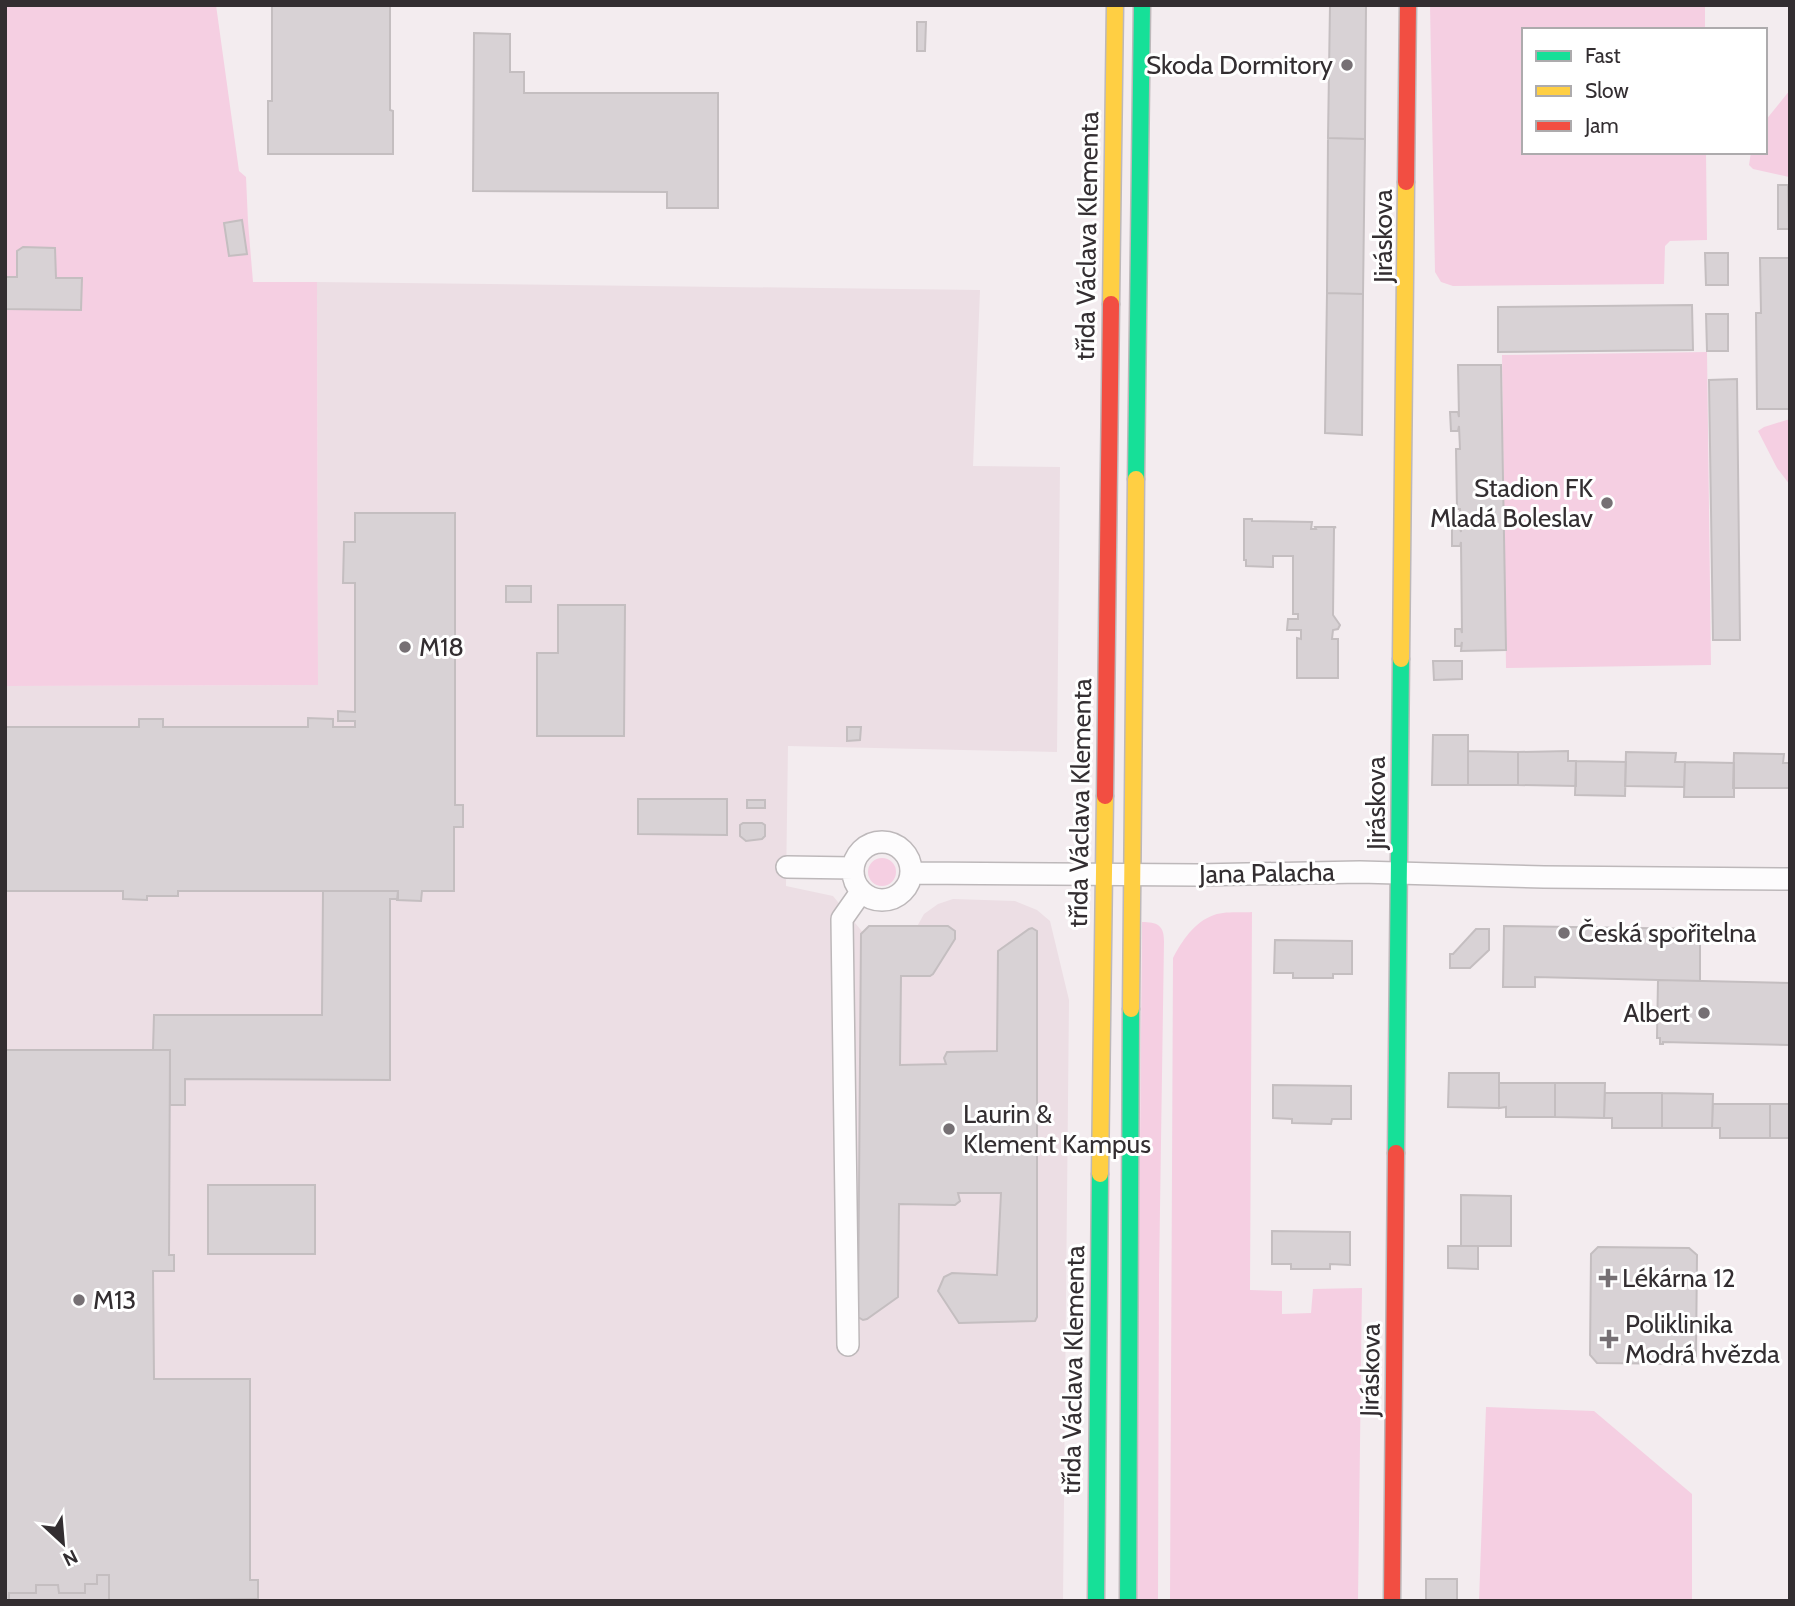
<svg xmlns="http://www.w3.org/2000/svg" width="1795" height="1606" font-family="Cabin,sans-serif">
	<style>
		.built { fill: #ecdee4 }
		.green { fill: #f5cfe2 }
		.building { fill: #d8d2d5; stroke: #c4bec0; stroke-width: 2 }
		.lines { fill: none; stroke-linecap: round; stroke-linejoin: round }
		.street-casing { stroke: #bdb8ba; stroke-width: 24 }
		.fast-casing { stroke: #bdb8ba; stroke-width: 19 }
		.slow-casing { stroke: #bdb8ba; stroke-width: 19 }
		.jam-casing { stroke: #bdb8ba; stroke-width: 19 }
		.street { stroke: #fdfcfd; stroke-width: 21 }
		.fast { stroke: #16e098; stroke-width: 16 }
		.slow { stroke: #ffcf43; stroke-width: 16 }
		.jam { stroke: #f24e42; stroke-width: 16 }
		.poi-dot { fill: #767074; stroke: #fff; stroke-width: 2.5 }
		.labels { text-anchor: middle; stroke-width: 6; stroke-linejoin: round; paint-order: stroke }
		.poi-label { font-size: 26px; fill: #332e31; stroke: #fff; text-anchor: start }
		.street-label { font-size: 26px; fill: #332e31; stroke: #fff }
	</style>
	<rect width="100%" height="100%" fill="#f3ecef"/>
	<path class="built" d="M317,282l663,8 -7,176 87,1 -3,285 -269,-6 -2,140 47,10 36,44 41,-1 14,-25 14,-10 15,-5 62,2 22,9 13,11 19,79 -6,601h-1058v-915l313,-1z"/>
	<path class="green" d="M5,5h211l23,166 7,6 2,45 5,60h64l1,403 -313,1z
		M1430,5h275v25h-181v122h182l1,88 -37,1 -5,5 -1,38 -211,2 -12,-4 -6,-10z
		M1790,90v164l-1,-77 -36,-8 -4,-4 2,-13h14v-31z
		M1707,352l4,313 -205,3 -4,-313z
		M1790,419v66l-13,-17 -19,-37 6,-4z
		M868 872a14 14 0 1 1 28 0a14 14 0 1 1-28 0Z
		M1252,912l-2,378 32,1v23l29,-1 2,-24 49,-1 -4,313h-188l3,-643c9,-17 21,-36 41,-43 11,-4 27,-2 38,-3z
		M1142,922c15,0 22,3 22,19l-5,335 -1,325h-22z
		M1486,1407l108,4 98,83v107h-213z"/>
	<path class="building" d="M272,5h118v105l3,1v43h-125v-53h4z
		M1330,5h36l-1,134 -37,-1z
		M917,22h9l-1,29h-8z
		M474,33l36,1v38h14v21h194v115h-51v-16l-194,-1z
		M1328,138l37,1 -2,155 -36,-1z
		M1778,185h10l1,44h-11z
		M242,220l5,34 -18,2 -5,-33z
		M23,247l32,1 1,30h26l-1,32 -76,-1v-32h12v-26z
		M1705,253h23v32h-22z
		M1760,258h30v151h-33l-1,-96h5z
		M1327,293l36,1 -1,141 -37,-2z
		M1692,305l1,45 -195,2v-45z
		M1706,314h22v37h-21z
		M1458,365h43l5,285 -45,1 1,-9 -1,4h-6v-17h6l1,4 -1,-91 -1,4h-8v-18h8l1,4 -1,-23h-3l-1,-60h4l-1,-23 -1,5h-7l-1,-19h8l1,5z
		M1737,379l3,261h-27l-4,-260z
		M355,513h100v292h8v22h-9v64h-32l-1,10 -24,-1 1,-9h-220v5h-31v4l-24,-1v-8h-118v-164h134v-8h24v8h145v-9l25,1v8h22v-6h-17v-10l17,1v-129h-12l1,-41h11z
		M1244,519h8v2l60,1 -1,7h5l-1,-2h21l-2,1 -1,87 7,10 -2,4 -5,1 -1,9h6v39h-41v-40l4,1v-9h-14l1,-11h10v-5h-5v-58h-20v11l-27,-1v-6h-2z
		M506,586h25v16h-25z
		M558,605h67l-1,131h-87v-83h21z
		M1433,661h29v18l-28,1z
		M847,727h14l-1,13 -13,1z
		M1433,735h35v50h-36z
		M1468,751l50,1v33h-50z
		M1568,751v10h8v25l-58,-1v-33z
		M1626,752l50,1 -1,9h10l-1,25 -59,-1z
		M1734,753l50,1 -1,9h7v25h-57z
		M1576,761l50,1 -1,34 -50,-1z
		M1685,762l49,1v34h-50z
		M638,799h89v36l-89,-1z
		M747,800h18v8h-18z
		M743,823h19l3,2v11l-3,3 -16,2 -6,-5v-11z
		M323,891h75v8h-8v181l-205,-1v26h-15v-55h-17l1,-35h168z
		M948,926l7,5v8l-22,35 -3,2h-29l-1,89 46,-1 -2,-6 3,-6 50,-1 1,-100 31,-22 3,-1 5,3v386l-2,4 -76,2 -21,-32 6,-14 8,-4 45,2 4,-82h-43l2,8 -5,4 -56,-1 -1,93 -31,22 -4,1 -5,-3 3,-383 8,-8z
		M1504,926l196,3v52l-165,-4v10h-32z
		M1476,929h13v21l-19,18h-20v-14h3z
		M1275,940l77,1v33h-19v4h-40v-5h-19z
		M1658,980l132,3v62l-127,-3v2h-3v-6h-3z
		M5,1050h165l-1,205h5v16h-21l1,108h96v201h8v19l-149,2v-26h-12v9h-12v9h-26l-1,-8h-22v8h-27v8h-4z
		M1449,1073h50v35l-51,-1z
		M1499,1083h56v34h-49v-10l-7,1z
		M1555,1083h50l-1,35 -49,-1z
		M1273,1085l78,1v33h-19l-1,5 -39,-1v-4l-19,-1z
		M1605,1093h57v35h-50v-10h-8z
		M1662,1093l51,1 -1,34h-50z
		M1713,1104h57v34h-50v-10h-8z
		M1770,1104h20v34h-20z
		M208,1185h107v69h-107z
		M1461,1195l50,1v50h-50z
		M1272,1231l78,1v33l-20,-1v5h-39v-5h-19z
		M1448,1246h30v23l-30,-1z
		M1598,1247l91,1 8,7 -1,101 -7,8 -92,-1 -7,-8 1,-101z
		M97,1575h12v26h-100v-8h27v-8h22l1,8h26v-9h12z
		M1426,1579h31v22h-31z"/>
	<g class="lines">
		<g class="street-casing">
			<path id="street" d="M853 871a29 29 0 1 1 58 0a29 29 0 1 1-58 0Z
				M787,867l66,1
				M912,873l285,2 163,-3 184,5 246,2
				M848,1345l-6,-426 19,-27"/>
		</g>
		<g class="fast-casing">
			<path id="fast" d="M1136,479l6,-474
				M1396,1153l5,-494
				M1096,1601l4,-427
				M1128,1601l3,-592"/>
		</g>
		<g class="slow-casing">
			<path id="slow" d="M1111,304l4,-299
				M1401,659l5,-477
				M1131,1009l5,-530
				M1100,1174l5,-378"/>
		</g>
		<g class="jam-casing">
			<path id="jam" d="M1406,182l2,-177
				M1105,796l6,-492
				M1392,1601l4,-448"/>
		</g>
		<use href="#street" class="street"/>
		<use href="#fast" class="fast"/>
		<use href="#slow" class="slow"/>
		<use href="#jam" class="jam"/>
	</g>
	<g class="poi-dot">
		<circle cx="1347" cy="65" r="7"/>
		<circle cx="1607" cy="503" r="7"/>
		<circle cx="405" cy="647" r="7"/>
		<circle cx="1564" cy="933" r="7"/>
		<circle cx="1704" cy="1013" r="7"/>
		<circle cx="949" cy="1129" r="7"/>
		<path d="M1604.5 1267.5h7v7h7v7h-7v7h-7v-7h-7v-7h7z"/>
		<circle cx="79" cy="1300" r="7"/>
		<path d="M1605.5 1328.5h7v7h7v7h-7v7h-7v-7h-7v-7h7z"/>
	</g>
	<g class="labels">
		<g class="poi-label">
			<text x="1333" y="74" text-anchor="end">Skoda Dormitory</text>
			<text x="1593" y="497" text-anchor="end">Stadion FK<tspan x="1593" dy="30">Mladá Boleslav</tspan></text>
			<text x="419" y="656">M18</text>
			<text x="1578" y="942">Česká spořitelna</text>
			<text x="1690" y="1022" text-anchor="end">Albert</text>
			<text x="963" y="1123">Laurin &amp;<tspan x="963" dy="30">Klement Kampus</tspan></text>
			<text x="1622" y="1287">Lékárna 12</text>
			<text x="93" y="1309">M13</text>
			<text x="1625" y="1333">Poliklinika<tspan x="1625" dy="30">Modrá hvězda</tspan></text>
		</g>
		<g class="street-label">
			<text transform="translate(1087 236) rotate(-89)" y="9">třída Václava Klementa</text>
			<text transform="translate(1383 236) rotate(-90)" y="9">Jiráskova</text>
			<text transform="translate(1080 803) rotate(-89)" y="9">třída Václava Klementa</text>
			<text transform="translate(1376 803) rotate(-90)" y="9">Jiráskova</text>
			<text transform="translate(1267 873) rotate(-1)" y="9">Jana Palacha</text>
			<text transform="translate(1073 1370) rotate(-89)" y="9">třída Václava Klementa</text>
			<text transform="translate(1370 1370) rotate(-89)" y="9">Jiráskova</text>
		</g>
	</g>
	<rect width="1795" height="1606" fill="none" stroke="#332e31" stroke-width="14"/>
	<rect x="1522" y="28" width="245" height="126" fill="#ffffff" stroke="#adabad" stroke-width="2"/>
	<rect x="1536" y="51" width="35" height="10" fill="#16e098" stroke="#adabad" stroke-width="2"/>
	<text x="1585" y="63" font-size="21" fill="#332e31">Fast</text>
	<rect x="1536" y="86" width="35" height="10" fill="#ffcf43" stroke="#adabad" stroke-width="2"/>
	<text x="1585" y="98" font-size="21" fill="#332e31">Slow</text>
	<rect x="1536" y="121" width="35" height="10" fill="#f24e42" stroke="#adabad" stroke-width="2"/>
	<text x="1585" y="133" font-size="21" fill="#332e31">Jam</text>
	<g transform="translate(63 1543) rotate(154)" stroke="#ffffff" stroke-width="5" paint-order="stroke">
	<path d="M0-5L12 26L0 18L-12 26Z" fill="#332e31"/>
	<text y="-10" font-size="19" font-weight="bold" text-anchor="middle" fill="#332e31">N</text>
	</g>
</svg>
